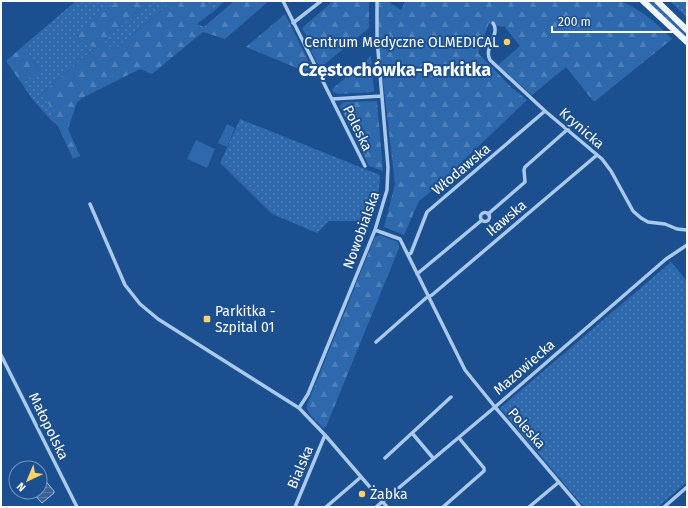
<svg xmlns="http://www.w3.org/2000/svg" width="688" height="508" font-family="'Fira Sans',sans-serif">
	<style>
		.grass { fill: url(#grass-dots) }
		.forest { fill: url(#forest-firs) }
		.park { fill: #2e69ad }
		.water { fill: url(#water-rules); stroke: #9cc4f0 }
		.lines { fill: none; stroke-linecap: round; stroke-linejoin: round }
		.minor { stroke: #a9c9ee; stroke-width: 3.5 }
		.primary { stroke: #f0f6ff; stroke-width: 6 }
		.poi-dot { fill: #ffd166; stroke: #1b4f8f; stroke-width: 1.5 }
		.labels { text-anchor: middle; stroke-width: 4; stroke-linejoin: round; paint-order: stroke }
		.poi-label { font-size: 14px; fill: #fff; stroke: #1b4f8f; text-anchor: start }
		.street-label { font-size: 14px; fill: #fff; stroke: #1b4f8f }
		.district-label { font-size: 18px; font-weight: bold; fill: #fff; stroke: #1b4f8f }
	</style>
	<defs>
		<pattern id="grass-dots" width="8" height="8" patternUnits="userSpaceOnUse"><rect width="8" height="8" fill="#2e69ad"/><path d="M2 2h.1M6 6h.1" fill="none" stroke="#4d80b9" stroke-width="1.8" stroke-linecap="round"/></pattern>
		<pattern id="forest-firs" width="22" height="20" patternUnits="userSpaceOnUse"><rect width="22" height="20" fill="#2e69ad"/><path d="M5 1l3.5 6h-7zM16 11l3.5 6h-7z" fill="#4d80b9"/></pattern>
		<pattern id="water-rules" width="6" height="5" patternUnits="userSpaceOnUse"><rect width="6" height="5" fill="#3c6290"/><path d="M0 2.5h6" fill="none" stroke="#597aa1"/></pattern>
	</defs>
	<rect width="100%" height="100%" fill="#1b4f8f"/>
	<path class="grass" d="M76,1h41l-44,37 22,10 -54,46 17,20 -7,6 -18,-20 -11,-16 17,-14 -16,-24z
		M151,1h22l-58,48 -15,-6z
		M205,1h20l-11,10z
		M647,1h6l34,33v5z
		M670,1h17v17z
		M240,119l140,56 -1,15 -11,34 -8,-3h-31l-12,12 -45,-19 -52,-51z
		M671,262l16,19v201l-29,25h-74l-84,-99z"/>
	<path class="forest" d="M117,1h34l-50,42 14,6 58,-48h32l9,10 -17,13 7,3 30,-26h35l-44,38 -22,-7 -51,42 -12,-5 -56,28 -7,5 -9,27 12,27 -7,3 -15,-33 -7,-6 6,-6 -16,-20 54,-46 -23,-10z
		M333,1h36v27l-49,40 -9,-17 2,-2 -11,-21z
		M378,1h9l14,9 4,-9h215c21,8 36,22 52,38l-78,63 -28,-35 -34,28 -34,-30 22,-19 -16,-20 -2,1 -13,-4 -11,30 32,33 17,14 -99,94 -9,7 -15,34 -20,-8 11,-43 -20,-173z
		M285,14l31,62 -70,-29z
		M23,46l16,24 -17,14 -16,-23z
		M371,56l3,36 -36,2 -5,-2 -1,-3z
		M377,101l6,70 -14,-5 -29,-60 3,-4z
		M380,235l18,7 1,6 -73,179 -3,1c-5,-6 -17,-14 -16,-23l68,-168z"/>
	<path class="park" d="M227,124l8,4 -8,19 -9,-4z
		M196,140l19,9 -8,19 -20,-9z"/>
	<path class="water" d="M43,478l11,13v2l-12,10 -10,-11h8v-11z"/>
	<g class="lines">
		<path class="minor" d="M283,1l82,165
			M293,23l28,-22
			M493,23c8,12 -10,24 -3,37l55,51 57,48 9,12 22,40 8,7 7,4 17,2 12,5 10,1
			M332,99l50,-3
			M90,204l35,81 15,19 18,15 141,89 26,27 62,72
			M480.5 217a4.5 4.5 0 1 1 9 0a4.5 4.5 0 1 1-9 0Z
			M488,214l37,-32 -1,-12 1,-3 43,-38
			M375,230l25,9 65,131 30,37 85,100
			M408,255l3,-2 16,-41 118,-101
			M417,274l65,-54
			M376,342l50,-44 6,-3 165,-140
			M1,355l76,152
			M299,408l9,-14 67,-164 12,-40 1,-23 -11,-128v-38
			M412,433l21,25
			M385,458l66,-61
			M295,507l30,-72
			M326,507l35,-30
			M376,507l119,-100 171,-148 21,-14
			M443,507l41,-36v-3l-25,-30
			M529,507l30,-25
			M664,507l23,-20"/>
		<path class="primary" d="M643,1l44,41
			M657,1l30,29"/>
	</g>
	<g class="poi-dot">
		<circle cx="507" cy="42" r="4"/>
		<rect x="203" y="315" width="8" height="8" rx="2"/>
		<circle cx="362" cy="494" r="4"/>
	</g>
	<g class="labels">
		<g class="poi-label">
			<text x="499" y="47" text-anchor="end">Centrum Medyczne OLMEDICAL</text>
			<text x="215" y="316">Parkitka -<tspan x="215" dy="16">Szpital 01</tspan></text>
			<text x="370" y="499">Żabka</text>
		</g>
		<g class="street-label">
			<text transform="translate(358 128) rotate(64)" y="5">Poleska</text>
			<text transform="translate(582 128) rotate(41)" y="5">Krynicka</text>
			<text transform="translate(461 169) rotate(-40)" y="5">Włodawska</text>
			<text transform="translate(506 218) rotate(-40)" y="5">Iławska</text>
			<text transform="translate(361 230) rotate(-70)" y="5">Nowobialska</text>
			<text transform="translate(524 367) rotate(-41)" y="5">Mazowiecka</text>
			<text transform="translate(49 426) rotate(64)" y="5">Małopolska</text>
			<text transform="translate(527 428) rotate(49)" y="5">Poleska</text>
			<text transform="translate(300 467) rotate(-67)" y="5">Bialska</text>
		</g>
		<g class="district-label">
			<text x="395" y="76">Częstochówka-Parkitka</text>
		</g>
	</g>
	<rect width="688" height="508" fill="none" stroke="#ffffff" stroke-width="4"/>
	<g transform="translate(28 480) rotate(224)"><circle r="19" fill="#1b4f8f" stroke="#7695bc"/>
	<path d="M0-3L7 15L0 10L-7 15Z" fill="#ffd166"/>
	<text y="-6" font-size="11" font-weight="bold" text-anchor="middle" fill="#ffffff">N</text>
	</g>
	<path d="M552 26v6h120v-6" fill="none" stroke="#ffffff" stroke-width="2"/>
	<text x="558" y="26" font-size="12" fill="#ffffff" stroke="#1b4f8f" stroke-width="3" paint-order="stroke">200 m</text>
</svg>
